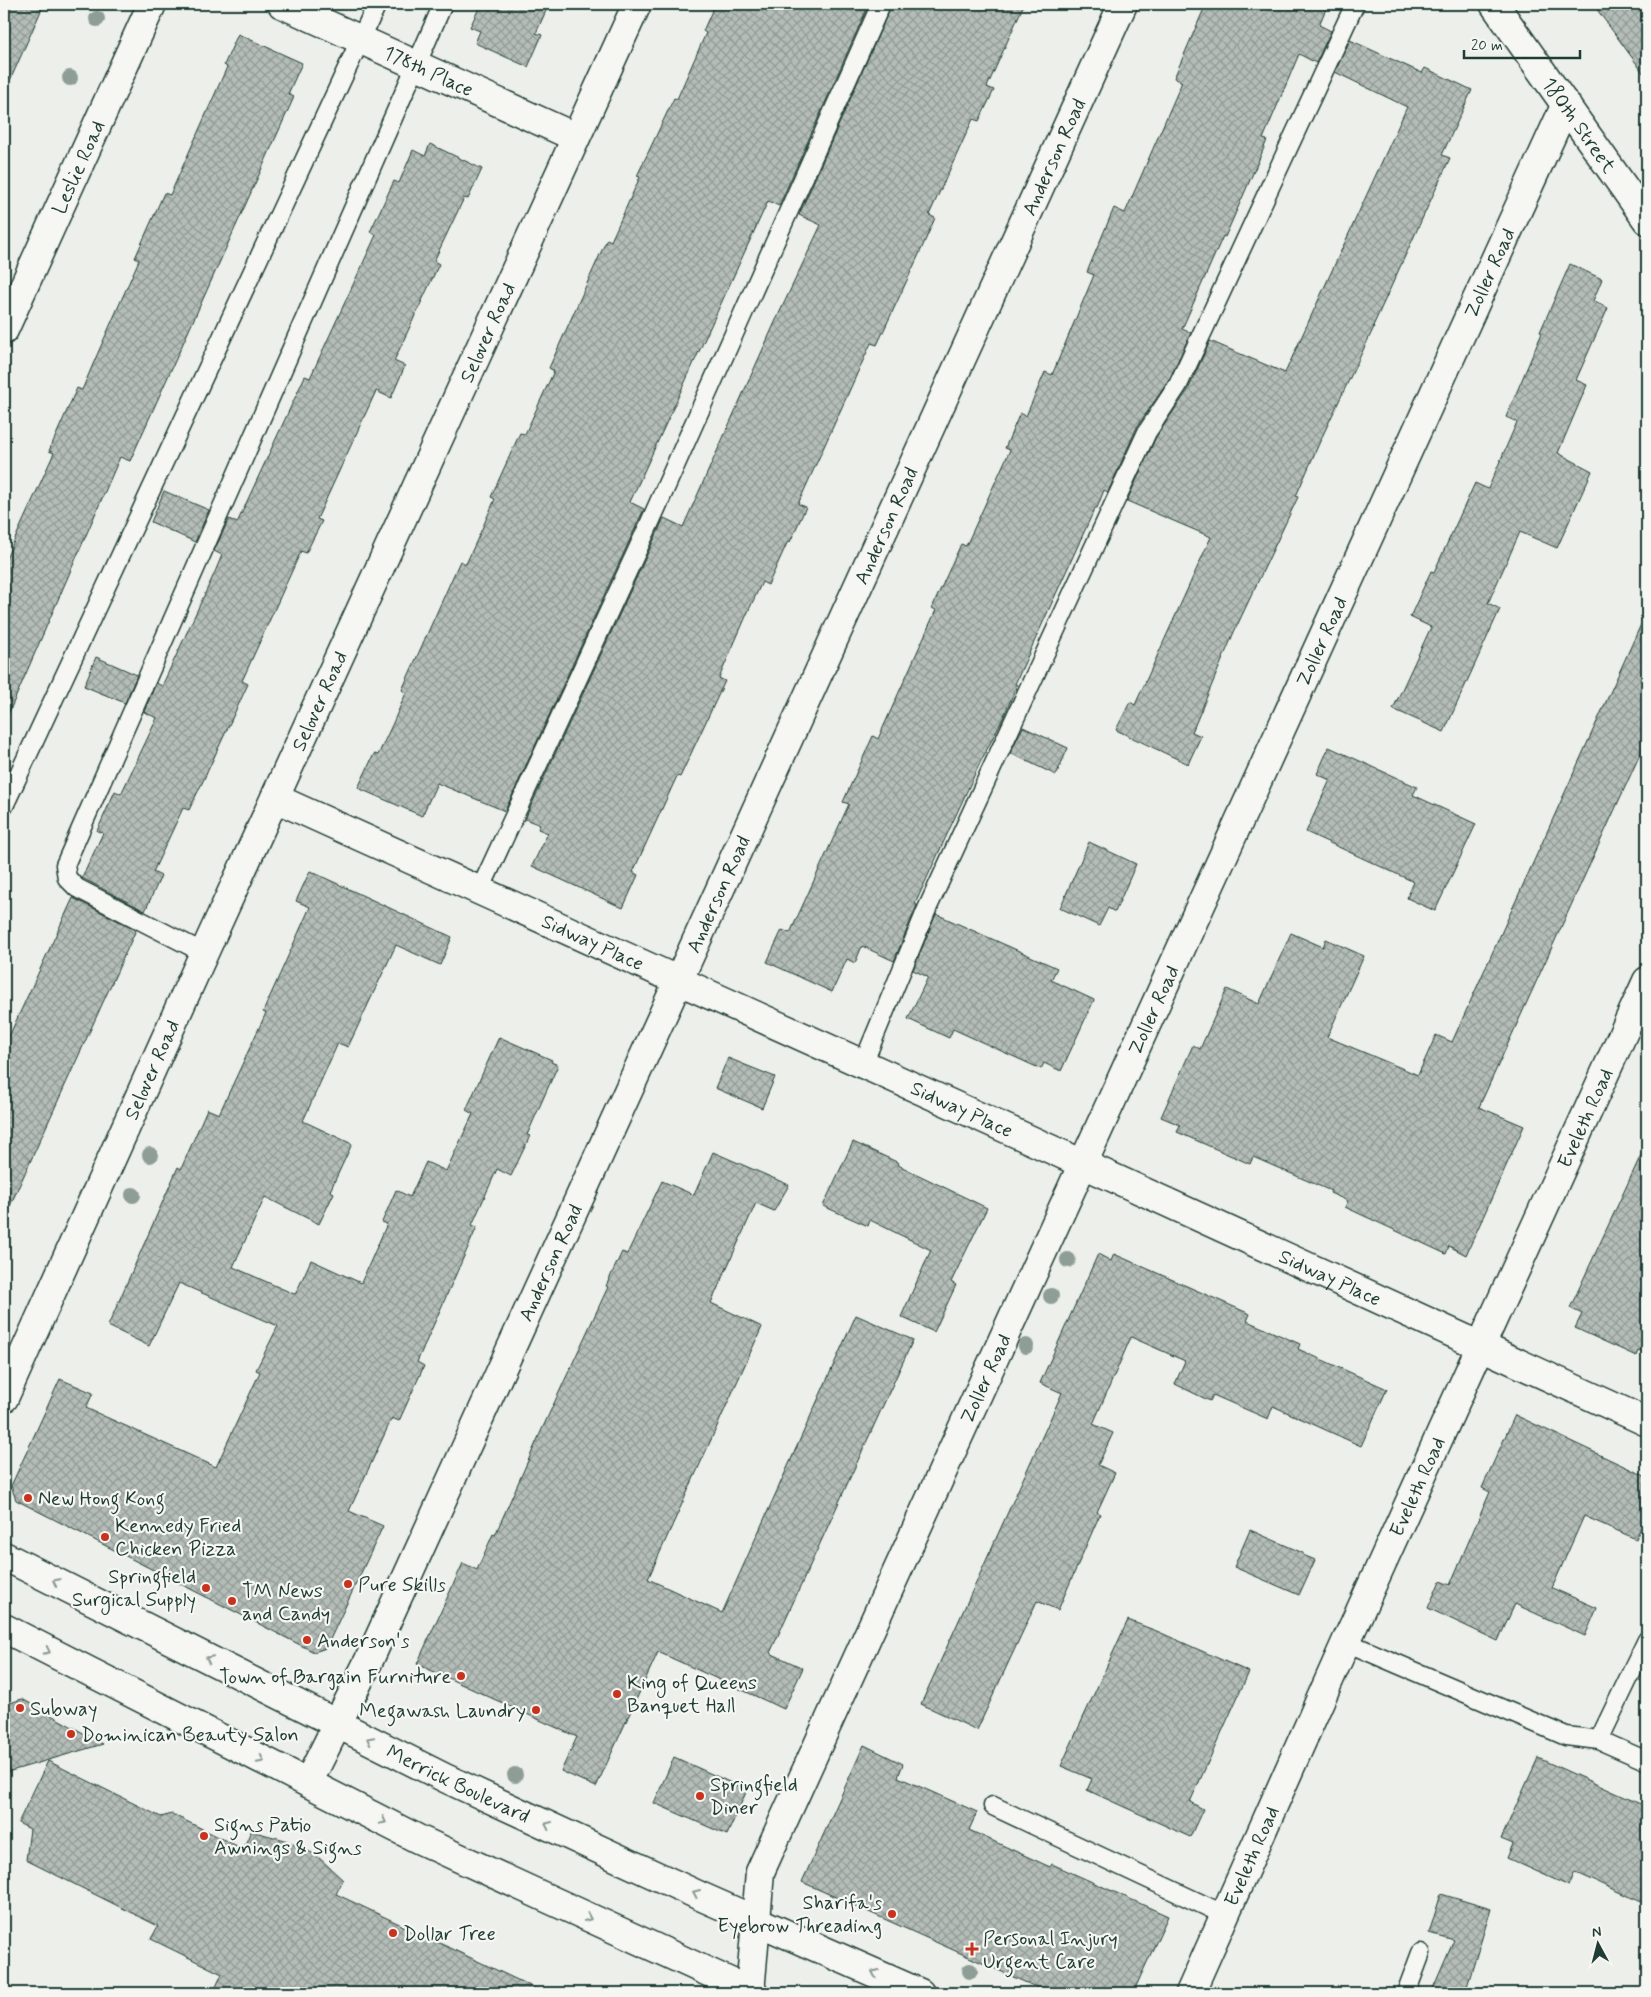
<svg xmlns="http://www.w3.org/2000/svg" width="1651" height="1997" font-family="Mynerve,sans-serif">
	<style>
		.building { fill: url(#building-cross-hatch); stroke: #1f3d34 }
		.lines { fill: none; stroke-linecap: round; stroke-linejoin: round }
		.lane-casing { stroke: #1f3d34; stroke-width: 21 }
		.street-casing { stroke: #1f3d34; stroke-width: 31 }
		.primary-casing { stroke: #1f3d34; stroke-width: 31 }
		.lane { stroke: #f6f6f2; stroke-width: 18 }
		.street { stroke: #f6f6f2; stroke-width: 28 }
		.primary { stroke: #f6f6f2; stroke-width: 28 }
		.tree { fill: #8e9e96 }
		.oneway { stroke: #8a9a93 }
		.poi-dot { fill: #c8321e; stroke: #f6f6f2; stroke-width: 2 }
		.labels { text-anchor: middle; stroke-width: 4.5; stroke-linejoin: round; paint-order: stroke }
		.street-label { font-size: 20px; fill: #1f3d34; stroke: #f6f6f2 }
		.poi-label { font-size: 20px; fill: #1f3d34; stroke: #f6f6f2; text-anchor: start }
	</style>
	<defs>
		<pattern id="building-cross-hatch" width="8" height="8" patternUnits="userSpaceOnUse" patternTransform="scale(1.25)"><rect width="8" height="8" fill="#b4bdb8"/><path d="M0 0l8 8M0 8l8-8" fill="none" stroke="#929b96"/></pattern>
	</defs>
	<rect width="100%" height="100%" fill="#edefea"/>
	<filter id="ink" filterUnits="userSpaceOnUse"><feTurbulence type="fractalNoise" baseFrequency=".02" numOctaves="2"/><feDisplacementMap in="SourceGraphic" scale="10" xChannelSelector="R" yChannelSelector="G"/><feConvolveMatrix kernelMatrix="1 2 1 2 8 2 1 2 1" color-interpolation-filters="sRGB"/></filter>
	<g filter="url(#ink)">
		<path class="building" d="M4,4h40l-40,90z
			M481,4h68l-13,29 6,2 -14,32 -53,-24 5,-12 -10,-4z
			M715,4h154l-90,202 -11,-5 -138,301 14,7 -139,302 -68,-28 -15,33 -64,-28 16,-34 4,1 15,-32 13,-30 -4,-3 58,-129 6,3 15,-33 14,-32 -4,-2 29,-64 5,1 29,-63 -5,-3 58,-129 4,2 29,-64 -3,-1 37,-78 3,1 29,-66 -3,-2z
			M892,4h132l-37,83 7,3 -15,31 -6,-2 -44,96 6,3 -14,32 -44,95 -6,-2 -73,161 8,3 -16,35 -2,-1 -20,44 -6,-3 -15,32 -28,64 6,3 -45,96 -3,-1 -44,96 5,3 -15,33 -91,-42 16,-33 -10,-4 2,-4 -15,-6 139,-301 19,9 93,-207 45,-95 -22,-10z
			M1206,4h122l-9,21 12,6 -15,32 -17,-9 -36,85 4,1 -6,15 -36,82 -2,-1 -41,93 9,4 -22,47 -32,47 -29,65 -4,-2 -7,18h-2l-80,176 2,1 -14,33 -24,47 -64,139 2,1 -23,56 -32,-15 -7,17 -8,-4 -15,33 -65,-30 15,-32 8,3 59,-129 -6,-2 30,-66 5,3 58,-129 -4,-2 29,-64 5,2 44,-96 -5,-2 15,-35 6,3 19,-44 7,3 42,-100 -7,-3 27,-64 11,5 57,-131 -8,-4z
			M1593,4h54v74z
			M238,34l64,29 -14,31 6,3 -164,364 -10,-4 -116,267v-161l50,-110 -5,-2 28,-63 5,2 15,-35 42,-95 -4,-2 29,-65 6,2 57,-128 -3,-2z
			M1350,40l72,33 3,-5 47,22 -30,65 8,3 -77,168 1,1 -53,112 -25,57 2,1 -64,135 -42,100 9,4 -13,28 -72,-34 14,-28 5,3 76,-168 -84,-36 29,-64 32,-47 22,-49 75,32 122,-266 -72,-35z
			M430,144l52,25 -14,30 -4,-1 -30,63 5,3 -45,97 11,5 -14,32 -15,-7 -59,128 5,2 -16,32 -5,-2 -59,130 6,3 -44,95 -15,31 -6,-2 -30,64 8,4 -16,35 -63,-33 21,-45 -6,-2 18,-40 6,3 36,-76 -13,-6 12,-29 6,3 53,-114 7,-17 -8,-4 15,-32 8,4 68,-147 5,2 66,-143 -6,-3 24,-51 5,2 14,-33 12,6z
			M1570,264l32,15 -9,22 15,7 -32,72 11,5 -29,68 34,18 -35,77 -37,-16 -32,71 12,6 -56,123 -51,-23 38,-82 -21,-10 21,-46 3,1 41,-89 13,6 29,-67 -11,-5 36,-84 -2,-1z
			M164,491l45,19 -14,32 -44,-20z
			M1647,611v128l-168,368 45,19 -58,129 -17,-9 -3,8 -101,-47 3,-6 -18,-8 1,-2 -78,-34 -3,7 -73,-32 3,-7 -19,-8 32,-72 7,4 27,-60 32,15 32,-71 32,14 3,-8 38,17 -37,81 91,38 18,-40 16,7z
			M96,657l41,18 -12,28 -41,-17z
			M1023,727l45,21 -12,27 -46,-22z
			M1329,747l88,40 -4,8 63,29 -41,87 -28,-13 7,-16 -108,-50 24,-52 -13,-6z
			M1089,842l47,22 -21,48 -7,-4 -9,18 -39,-18z
			M310,871l142,66 -12,28 -44,-20 -48,102 -10,-4 -35,78 49,23 -22,47 4,2 -15,31 -54,-27 -32,70 61,27 2,-1 15,-33 50,23 26,-59 -5,-2 14,-32 14,7 16,-35 20,9 27,-57 -7,-4 33,-73 53,23 -1,2 7,3 -31,70 3,1 -19,40 -14,-7 -25,56 5,2 -60,135 7,4 -25,55 -7,-3 -43,93 34,15 -57,122 -12,4 -298,-152 -5,-14 49,-107 33,14 -7,15 130,59 44,-95 -4,-2 22,-44 -99,-43 -30,63 -41,-20 70,-159 3,2 26,-60 12,5 47,-101 -3,-1 47,-105 -14,-6z
			M73,898l63,32 -132,289v-172z
			M936,914l121,54 -6,12 43,20 -33,71 -17,-8 -3,6 -88,-40 -4,9 -41,-19 20,-42 -15,-7z
			M728,1058l47,19 -13,31 -47,-20z
			M853,1142l46,21 -1,2 89,43 -36,74 5,3 -22,47 -33,-15 30,-67 -61,-30 -2,6 -45,-20z
			M1647,1142v212l-9,-3 -2,5 -61,-28 7,-14 -12,-6z
			M713,1152l76,33 -15,26 -18,-8 -45,100 51,24 -114,252 74,34 134,-298 57,25 -143,313 33,15 -19,41 -126,-57 -62,135 -35,-16 16,-34 -160,-73 46,-101 14,7 16,-36 2,1 48,-108 65,-140 -2,-1 16,-34 5,2 35,-73 32,14z
			M1098,1254l13,7 3,-7 136,60 -3,7 53,23 -2,5 89,40 -26,57 -88,-40 -5,13 -55,-24 -3,6 -35,-17 10,-23 -54,-24 -38,87 20,9 -15,32 17,8 -18,39 3,2 -42,96 -21,-9 -60,129 -56,-26 141,-311 -22,-10z
			M1515,1415l132,62v36l-11,26 -52,-23 -32,72 45,20 -12,28 -70,-32 -17,37 -70,-33 12,-27 10,4 40,-93 -8,-4z
			M1250,1530l53,23v2l12,5 -16,35 -65,-28z
			M1128,1620l31,12 90,40 -59,130 13,7 -13,28 -103,-47 5,-11 -31,-13z
			M22,1699l81,45 -99,29v-68z
			M864,1745l39,19 -5,13 79,35 -8,18 81,37 2,-3 116,52 -35,77h-84l-247,-111z
			M674,1757l73,33 -20,45 -73,-32z
			M1538,1758l109,49v98l-72,-33 -6,14 -62,-28 6,-14 -12,-5z
			M48,1761l113,56 11,-3 71,35 8,-18 34,9 31,15 27,25 -7,14 209,99h-332l9,-19 -71,-35 7,-13 -132,-66 4,-31 -12,-6z
			M1441,1894l50,15 -26,84h-34l23,-53 -25,-7z"/>
		<g class="lines">
			<g class="lane-casing">
				<path id="lane" d="M4,806l373,-802
					M480,890l167,-361 234,-525
					M204,953l-127,-65 -10,-10 -2,-13 378,-861
					M863,1064l64,-155 220,-477 31,-47 177,-381
					M1346,1642l220,94 33,4 48,21
					M1599,1740l48,-100
					M993,1806l232,109
					M1406,1993l15,-40"/>
			</g>
			<g class="street-casing">
				<g id="street">
					<path id="s1" d="M282,4l293,133"/>
					<path id="s2" d="M1494,4l153,216"/>
					<path id="s3" d="M4,330l148,-326"/>
					<path id="s4" d="M275,798l747,338 625,286"/>
					<path id="s5" d="M4,1398l200,-445 433,-949"/>
					<path id="s6" d="M308,1783l62,-125 753,-1654"/>
					<path id="s7" d="M750,1993l10,-121 806,-1768"/>
					<path id="s8" d="M1190,1993l156,-351 301,-661"/>
				</g>
			</g>
			<g class="primary-casing">
				<g id="primary">
					<path id="s9" d="M4,1556l441,222 255,118 220,97"/>
					<path d="M4,1628l414,211 336,154"/>
				</g>
			</g>
			<use href="#lane" class="lane"/>
			<use href="#street" class="street"/>
			<use href="#primary" class="primary"/>
		</g>
		<g class="tree">
			<circle cx="97" cy="19" r="8"/>
			<circle cx="70" cy="78" r="8"/>
			<circle cx="150" cy="1155" r="8"/>
			<circle cx="133" cy="1195" r="8"/>
			<circle cx="1068" cy="1260" r="8"/>
			<circle cx="1051" cy="1296" r="8"/>
			<circle cx="1026" cy="1346" r="8"/>
			<circle cx="515" cy="1775" r="8"/>
			<circle cx="970" cy="1971" r="8"/>
		</g>
		<defs><path id="oneway-chevron" d="M-2-3.5L2.5 0L-2 3.5" fill="none" stroke-width="1.6" stroke-linecap="round" stroke-linejoin="round" transform="scale(1.25)"/></defs>
		<g class="oneway">
			<use href="#oneway-chevron" transform="translate(56 1582) rotate(-153)"/>
			<use href="#oneway-chevron" transform="translate(47 1651) rotate(27)"/>
			<use href="#oneway-chevron" transform="translate(209 1659) rotate(-153)"/>
			<use href="#oneway-chevron" transform="translate(370 1740) rotate(-153)"/>
			<use href="#oneway-chevron" transform="translate(261 1760) rotate(27)"/>
			<use href="#oneway-chevron" transform="translate(383 1821) rotate(27)"/>
			<use href="#oneway-chevron" transform="translate(548 1825) rotate(-155)"/>
			<use href="#oneway-chevron" transform="translate(696 1893) rotate(-156)"/>
			<use href="#oneway-chevron" transform="translate(588 1918) rotate(25)"/>
			<use href="#oneway-chevron" transform="translate(875 1973) rotate(-156)"/>
		</g>
	</g>
	<g class="poi-dot">
		<circle cx="28" cy="1498" r="5"/>
		<circle cx="105" cy="1537" r="5"/>
		<circle cx="348" cy="1584" r="5"/>
		<circle cx="206" cy="1588" r="5"/>
		<circle cx="232" cy="1601" r="5"/>
		<circle cx="307" cy="1640" r="5"/>
		<circle cx="461" cy="1676" r="5"/>
		<circle cx="617" cy="1694" r="5"/>
		<circle cx="20" cy="1708" r="5"/>
		<circle cx="536" cy="1710" r="5"/>
		<circle cx="71" cy="1734" r="5"/>
		<circle cx="700" cy="1796" r="5"/>
		<circle cx="204" cy="1836" r="5"/>
		<circle cx="892" cy="1914" r="5"/>
		<circle cx="393" cy="1933" r="5"/>
		<path d="M969.5 1941.5h5v5h5v5h-5v5h-5v-5h-5v-5h5z"/>
	</g>
	<g class="labels">
		<g class="street-label">
			<text dy="7" stroke="none"><textPath href="#s1" startOffset="161">178th Place</textPath></text>
			<text dy="7" stroke="none"><textPath href="#s2" startOffset="148">180th Street</textPath></text>
			<text dy="7" stroke="none"><textPath href="#s6" startOffset="1789">Anderson Road</textPath></text>
			<text dy="7" stroke="none"><textPath href="#s3" startOffset="179">Leslie Road</textPath></text>
			<text dy="7" stroke="none"><textPath href="#s7" startOffset="1879">Zoller Road</textPath></text>
			<text dy="7" stroke="none"><textPath href="#s5" startOffset="1170">Selover Road</textPath></text>
			<text dy="7" stroke="none"><textPath href="#s6" startOffset="1384">Anderson Road</textPath></text>
			<text dy="7" stroke="none"><textPath href="#s7" startOffset="1474">Zoller Road</textPath></text>
			<text dy="7" stroke="none"><textPath href="#s5" startOffset="765">Selover Road</textPath></text>
			<text dy="7" stroke="none"><textPath href="#s6" startOffset="979">Anderson Road</textPath></text>
			<text dy="7" stroke="none"><textPath href="#s4" startOffset="349">Sidway Place</textPath></text>
			<text dy="7" stroke="none"><textPath href="#s7" startOffset="1069">Zoller Road</textPath></text>
			<text dy="7" stroke="none"><textPath href="#s5" startOffset="360">Selover Road</textPath></text>
			<text dy="7" stroke="none"><textPath href="#s4" startOffset="754">Sidway Place</textPath></text>
			<text dy="7" stroke="none"><textPath href="#s8" startOffset="960">Eveleth Road</textPath></text>
			<text dy="7" stroke="none"><textPath href="#s6" startOffset="574">Anderson Road</textPath></text>
			<text dy="7" stroke="none"><textPath href="#s4" startOffset="1159">Sidway Place</textPath></text>
			<text dy="7" stroke="none"><textPath href="#s7" startOffset="664">Zoller Road</textPath></text>
			<text dy="7" stroke="none"><textPath href="#s8" startOffset="555">Eveleth Road</textPath></text>
			<text dy="7" stroke="none"><textPath href="#s9" startOffset="508">Merrick Boulevard</textPath></text>
			<text dy="7" stroke="none"><textPath href="#s8" startOffset="150">Eveleth Road</textPath></text>
		</g>
		<g class="poi-label">
			<text x="38" y="1505">New Hong Kong</text>
			<text x="115" y="1532">Kennedy Fried<tspan x="115" dy="23">Chicken Pizza</tspan></text>
			<text x="196" y="1583" text-anchor="end">Springfield<tspan x="196" dy="23">Surgical Supply</tspan></text>
			<text x="358" y="1591">Pure Skills</text>
			<text x="242" y="1597">TM News<tspan x="242" dy="23">and Candy</tspan></text>
			<text x="317" y="1647">Anderson's</text>
			<text x="451" y="1683" text-anchor="end">Town of Bargain Furniture</text>
			<text x="627" y="1689">King of Queens<tspan x="627" dy="23">Banquet Hall</tspan></text>
			<text x="30" y="1715">Subway</text>
			<text x="526" y="1717" text-anchor="end">Megawash Laundry</text>
			<text x="81" y="1741">Dominican Beauty Salon</text>
			<text x="710" y="1791">Springfield<tspan x="710" dy="23">Diner</tspan></text>
			<text x="214" y="1831">Signs Patio<tspan x="214" dy="23">Awnings &amp; Signs</tspan></text>
			<text x="882" y="1909" text-anchor="end">Sharifa's<tspan x="882" dy="23">Eyebrow Threading</tspan></text>
			<text x="403" y="1940">Dollar Tree</text>
			<text x="983" y="1945">Personal Injury<tspan x="983" dy="23">Urgent Care</tspan></text>
		</g>
	</g>
	<rect width="1651" height="1997" fill="none" stroke="#f6f6f2" stroke-width="20"/>
	<rect x="10" y="10" width="1631" height="1977" fill="none" stroke="#1f3d34" stroke-width="2" filter="url(#ink)"/>
	<g transform="translate(1598 1944) rotate(353)" stroke="#f6f6f2" stroke-width="4" paint-order="stroke">
	<path d="M0-4L9 19L0 12L-9 19Z" fill="#1f3d34"/>
	<text y="-8" font-size="14" font-weight="bold" text-anchor="middle" fill="#1f3d34">N</text>
	</g>
	<path d="M1464 50v8h116v-8" fill="none" stroke="#1f3d34" stroke-width="2.5"/>
	<text x="1471" y="50" font-size="15" fill="#1f3d34" stroke="#f6f6f2" stroke-width="4" paint-order="stroke">20 m</text>
</svg>
